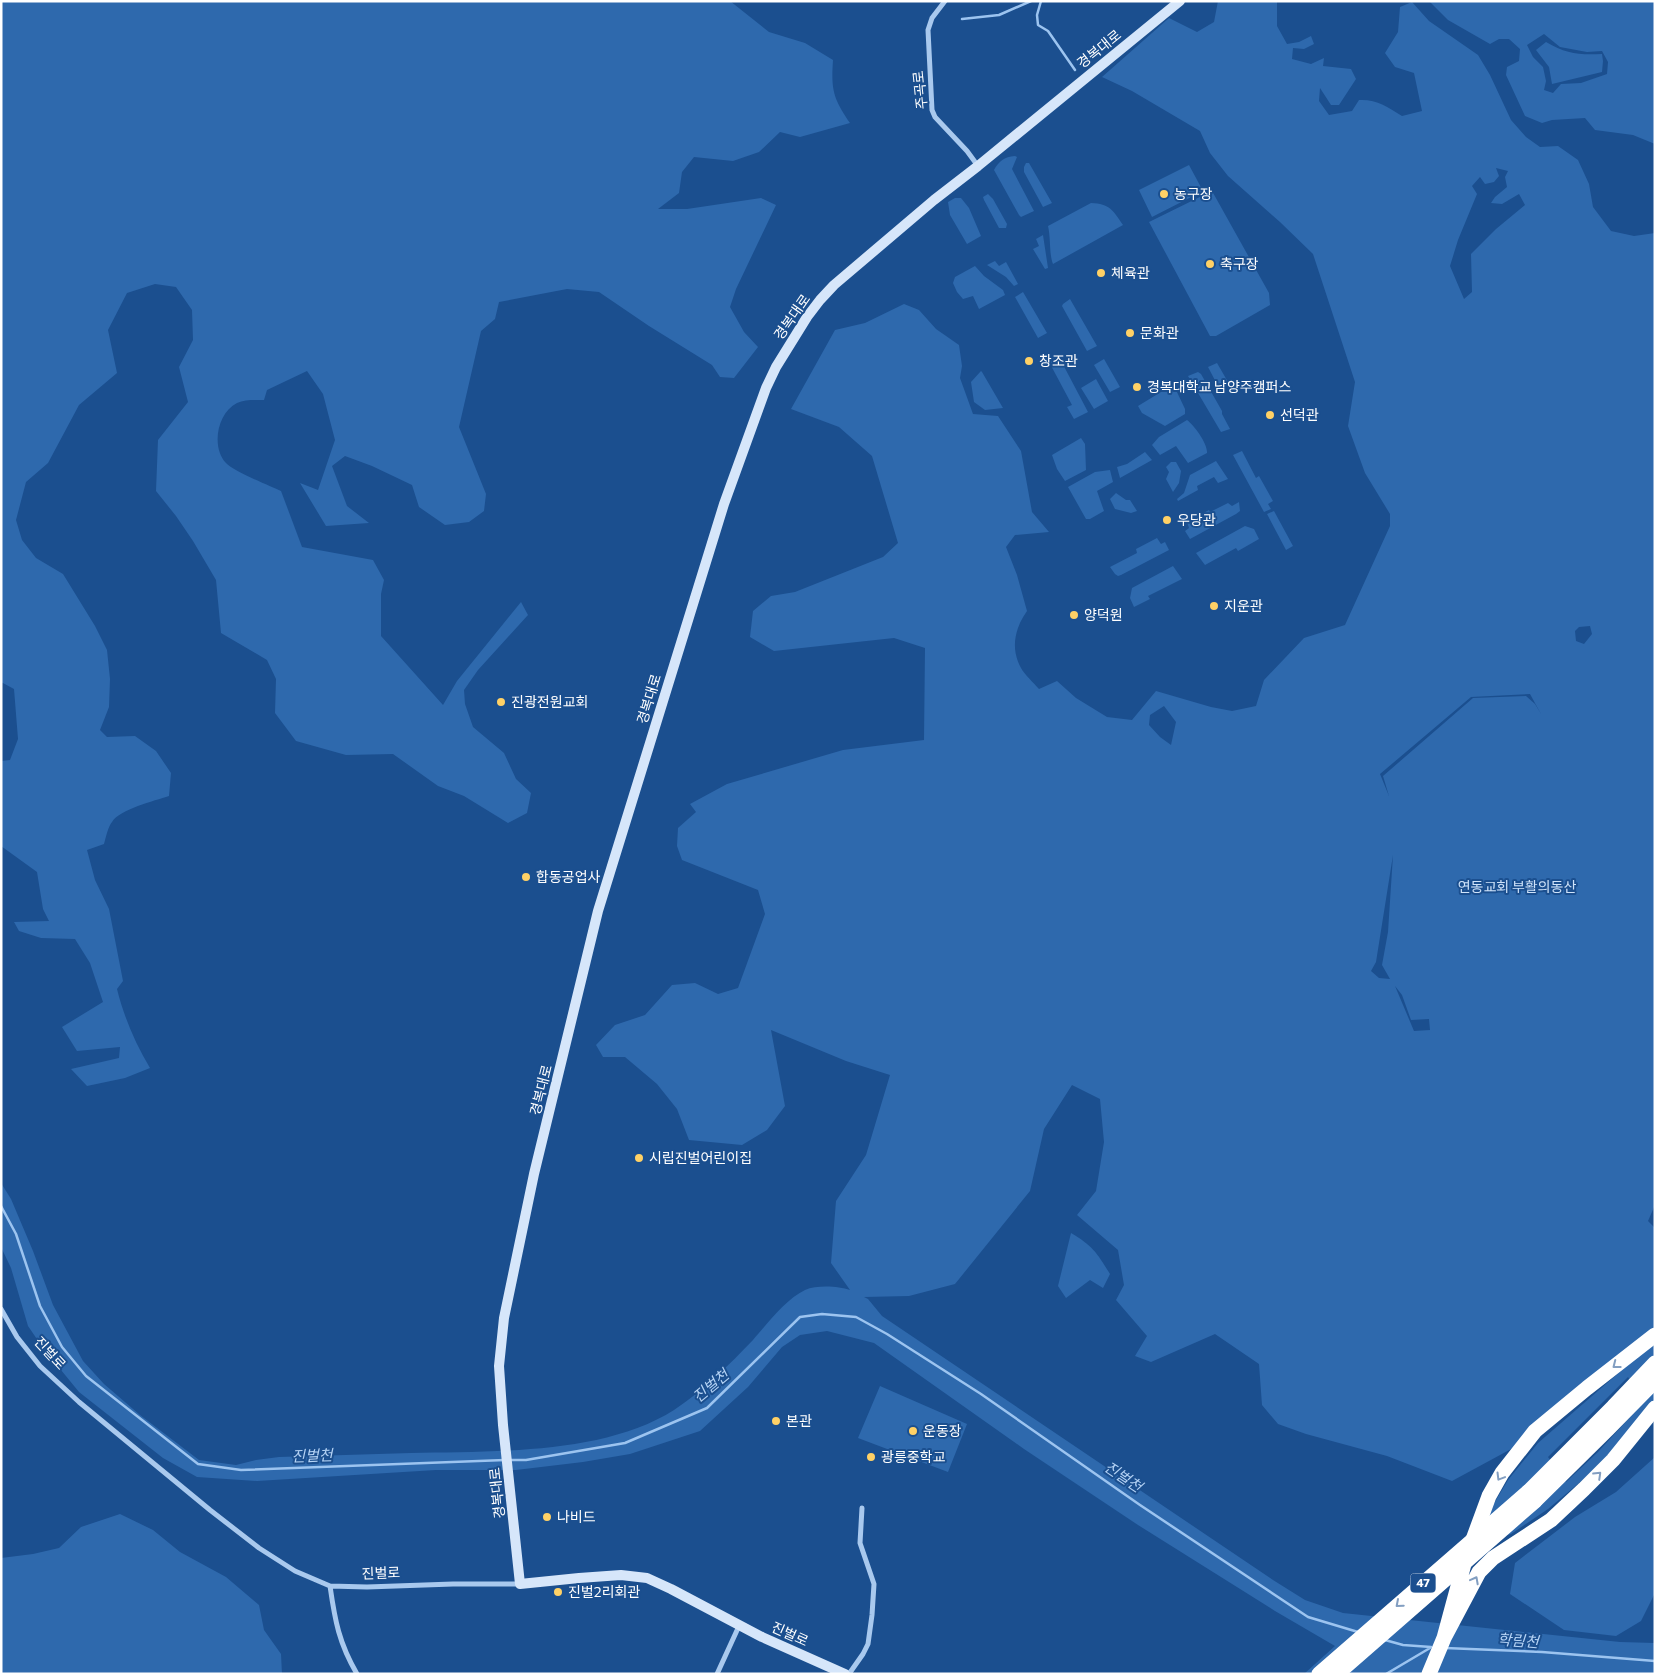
<svg xmlns="http://www.w3.org/2000/svg" width="1656" height="1675" font-family="Commissioner,'Noto Sans KR',sans-serif">
	<style>
		.green { fill: #2e69ad; fill-rule: evenodd }
		.lines { fill: none; stroke-linecap: round; stroke-linejoin: round }
		.stream { stroke: #9cc4f0; stroke-width: 2.5 }
		.street { stroke: #a9c9ee; stroke-width: 5 }
		.secondary { stroke: #d6e6fa; stroke-width: 10 }
		.highway { stroke: #fff; stroke-width: 15 }
		.highway-bridge { stroke: #fff; stroke-width: 15 }
		.oneway { stroke: #829ec1 }
		.poi-dot { fill: #ffd166; stroke: #1b4f8f; stroke-width: 2 }
		.labels { text-anchor: middle; stroke-width: 4; stroke-linejoin: round; paint-order: stroke }
		.shield { fill: #1b4f8f; stroke: #bbcadd; stroke-width: 1 }
		.shield-label { font-size: 12px; font-weight: bold; fill: #fff }
		.street-label { font-size: 14px; fill: #fff; stroke: #1b4f8f }
		.poi-label { font-size: 14px; fill: #fff; stroke: #1b4f8f; text-anchor: start }
		.park-label { font-size: 14px; fill: #cfe3fa; stroke: #1b4f8f }
		.water-label { font-size: 15px; font-style: italic; fill: #b5d3f5; stroke: #1b4f8f }
	</style>
	<rect width="100%" height="100%" fill="#1b4f8f"/>
	<path class="green" d="M1,1h729l39,31 36,11 28,17c-2,30 0,38 17,63l-50,14 -20,-5 -21,20 -26,9 -39,-4 -12,15 -3,21 -21,16h29l74,-11 15,7 -40,84 -6,18 14,25 14,15 -24,31 -14,-1 -8,-12 -63,-39 -50,-34 -32,-3 -68,13 -4,17 -14,12 -22,96 27,67 -2,17 -15,11 -24,3 -26,-18 -7,-22 -40,-19 -27,-10 -13,10 15,40 22,17 -43,3 -26,-43 18,7 17,-50 -12,-46 -16,-23 -40,19 -3,10c-8,0 -19,-1 -27,3 -20,10 -26,44 -11,60 7,8 44,23 55,28l21,56 71,13 11,20 -3,14v42l62,69 14,-24 64,-79 7,13 -50,55 -14,20 1,14 8,23 31,26 12,26 15,14 -4,20 -19,10 -44,-27 -26,-10 -45,-32 -47,1 -50,-14 -21,-28 1,-34 -9,-19 -46,-27 -5,-53 -23,-39 -17,-25 -20,-25 2,-51 30,-38 -9,-35 14,-27 -1,-30 -16,-23 -21,-3 -28,9 -19,37 9,43 -38,32 -31,58 -22,19 -10,38 6,20 14,18 27,16 32,52 12,24 3,29 -1,28 -9,23 7,7 28,-1 21,15 15,22 -2,23c-15,5 -49,13 -57,26 -4,5 -6,15 -8,22l-17,6 8,30 14,29 14,72 -6,8c7,28 18,54 33,79l-25,10 -38,8 -16,-17 48,-11 1,-11 -43,4 -15,-24 41,-25 -13,-39 -15,-24 -34,-1 -22,-7 -5,-9 35,-1 -6,-12 -6,-37 -36,-26v-85l9,-1 8,-21 -4,-50 -13,-7z
		M1218,1h59v25l10,18 12,-2 12,-6 3,8 -10,5 -11,-1 -1,11 19,5 13,-6 -1,8 28,3 5,10 -17,26h-8l-11,-17 -1,13 10,14 23,-4 7,-11c17,-1 29,7 43,16l20,-5 -8,-38 -19,-6 -10,-14 13,-21 2,-25 12,-5 17,19 49,34 12,20 21,45 15,17 14,10 18,-1 20,14 11,24 4,23 18,24 23,5 21,-3v972l-7,16 7,7v185l-51,49 -56,47 -37,25 -27,6 6,-30 18,-30 30,-37 84,-73 -109,78 -61,33 -65,-25 -81,-22 -28,-10 -16,-19 -3,-41 -44,-30 -64,28 -16,-6 12,-20 -31,-36 8,-15 -6,-35 -41,-35 19,-24 8,-49 -4,-43 -28,-14 -28,44 -14,62 -75,93 -46,12 -45,1 4,2 14,17 391,264 32,20 38,13 277,29 35,1v31h-351l31,-28 -60,-35 -137,-86 -114,-76 -150,-106 -47,-12 -27,4 -18,12 -34,40 -48,44 -70,23 -47,8 -67,8h-80l-179,11 -60,-4 -34,-19 -84,-66 -36,-44 -15,-22 -17,-58 -10,-21v-64l10,16 22,52 20,54 30,56 21,23 36,31 59,45 37,5 20,-5 23,-3c44,-1 88,-3 132,-4 82,-2 192,2 263,-43 30,-20 55,-45 79,-70 14,-16 33,-41 52,-50 12,-5 33,-4 45,0l-19,-27 5,-62 30,-46 24,-80 -44,-14 -75,-31 14,76 -18,24 -25,15 -53,-5 -12,-31 -20,-25 -32,-27h-22l-7,-12 19,-20 30,-10 27,-30 23,-2 23,11 20,-6 27,-74 -7,-24 -76,-30 -5,-14 1,-18 18,-16 -6,-8 37,-20 116,-34 81,-10 1,-92 -31,-10 -120,13 -24,-14 3,-26 18,-15 24,-4 88,-35 15,-14 -26,-87 -33,-29 -48,-18 44,-79 30,-7 39,-19 15,6 17,19 23,16 3,21 -2,12 13,36 25,2 23,35 11,61 17,20 -34,3 -9,12 11,28 10,36c-12,17 -17,37 -6,57 4,7 12,14 18,21l18,-8 19,17 31,19 25,3 24,-29 55,16 21,4 24,-5 8,-26 40,-42 41,-13 45,-99v-12l-25,-41 -17,-47 7,-44 -42,-128 -33,-32 -52,-46 -18,-23 -10,-22 -68,-40 -30,-14 67,-59 28,14 17,-10zM1496,168l12,3 -3,6 2,10 -12,10 -4,6 11,1 17,-10 6,11 -29,24 -25,25 1,38 -8,7 -14,-33 8,-26 19,-46 -5,-8 8,-9 5,7 9,-2 5,-6zM1590,626l2,8 -8,10 -8,-3 -1,-10 4,-4zM1530,694l11,20 -6,-10 -9,-8 -53,2 -90,78 6,20 -9,-22 91,-77zM1164,706l12,16 -5,23 -11,-8 -11,-12 1,-10zM1393,855l-5,77 -6,33 8,14 -11,-1 -8,-7 5,-9zM1395,986l7,9 9,25 18,-1 1,11 -16,1zM1628,1377l17,24 -47,51 -32,30 -18,-25z
		M1429,1h226v143l-22,-9 -38,-5 -10,-12 -33,2 -10,3 -17,-7 -19,-41 1,-8 12,-6 1,-12 -11,-10h-10l-9,5 -42,-24zM1544,34l16,13 27,5 15,-1 6,11 -1,12 -26,9 -20,1 -8,9 -9,-3 2,-9 -3,-14 -10,-10 -6,-12z
		M1546,42c20,12 33,13 56,12l1,7 -1,11 -50,12 -3,-17 -13,-17z
		M1015,156l2,1 -5,12 22,42 -13,6 -2,-2 -25,-45c5,-9 10,-13 21,-14z
		M1026,163h3l23,40 -9,4 -19,-35v-5z
		M1189,165l14,26 -51,26 -13,-27z
		M1212,191l57,102 1,12 -54,31h-6l-61,-114z
		M988,194l5,5 14,25 -1,4h-7l-15,-28 -1,-3z
		M955,198h6l8,10 12,28 -14,8 -17,-29 -2,-13z
		M1091,203c19,1 22,7 32,22l-70,39c-4,-10 -2,-25 -5,-38z
		M1043,235l5,33 -3,1 -12,-20 6,-3 -3,-7z
		M995,261l4,5 7,-4 12,22 -4,2 -8,-9 -19,-12z
		M975,266l9,10 19,14 2,5 -26,14 -6,-13 -10,3 -6,-7 -4,-9 2,-6z
		M1023,292l24,41 -9,5 -23,-41z
		M1070,299l27,47 -10,5 -25,-45 1,-2z
		M1058,355l30,57 -14,7 -7,-12 5,-2 -24,-45z
		M1104,359l16,28 -10,5 -16,-27z
		M1217,363l11,19 -9,6 -11,-21z
		M981,371l1,1 21,36 -18,2 -11,-8 -3,-20z
		M1198,372l3,2 21,37v3l8,15 -9,3 -33,-56z
		M1096,379l12,22 -14,8 -13,-21z
		M1171,389l5,1 9,19v5l-20,12 -23,-13 -4,-7 23,-14z
		M1187,420c7,5 21,24 20,33l-19,10 -12,-17 -16,9 -8,-10 7,-8z
		M1081,438l4,6 1,26 -21,11 -8,-12 -5,-14z
		M1242,451l14,27 3,-2 14,25 -5,3 3,5 -7,3 -31,-57z
		M1145,452l7,8 -32,18 -3,-11 10,-3z
		M1216,461l12,18 -10,4 -4,-6 -17,9 1,4 -20,11 -1,-2 7,-6 6,-18z
		M1171,462h5l5,9 -2,12 -6,9 -7,-13 3,-7 -3,-5z
		M1110,470l3,12 -16,9 7,20 -14,8h-4l-18,-32 27,-15z
		M1116,493l10,7h4l7,11 -6,2 -16,-4 -5,-10z
		M1239,502l1,9 -4,3 -46,25 -5,-8 4,-3 -2,-6 22,-12 1,2 18,-9 4,3z
		M1274,511l19,35 -7,4 -19,-36z
		M1245,526l9,3 5,10 -21,12 -2,-3 -31,17 -9,-12z
		M1157,538l4,6 4,-2 4,8 -48,25 -3,1 -3,-2 -5,-7 27,-14 -1,-4z
		M1173,566l9,13 -34,17 2,3 -16,8 -4,-9 2,-10z
		M1071,1233c22,13 26,20 39,41l-7,14 -13,-8 -24,18 -8,-12z
		M880,1386l87,38 -19,48 -90,-34z
		M1655,1457v136l-14,28 -25,15 -52,-6 -54,-36 5,-31 60,-46 41,-25z
		M120,1514l33,16 27,22 46,25 33,28 5,25 17,24 1,20h-281v-116l32,-4 26,-6 22,-21z"/>
	<g class="lines">
		<path class="stream" d="M1041,1l-4,14 1,10 10,6 27,39
			M962,19l37,-4 32,-14
			M1,1206l15,28 24,72 22,41 24,29 112,88 43,6 264,-10
			M510,1460h16l99,-17 82,-35 93,-91 22,-3 34,3 31,17 94,60 159,111 168,112 50,15
			M1385,1640l18,5 28,2
			M1445,1648l97,4 113,9
			M1386,1674l44,-26"/>
		<path class="street" d="M945,1l-13,17 -4,12 4,80 3,7 32,34 11,15
			M1,1309l16,28 23,29 39,36 131,108 49,38 36,23 35,15 37,1 86,-3h67
			M330,1586c5,35 9,57 27,88
			M717,1674l22,-48
			M849,1674l14,-20 5,-10 4,-29 2,-31 -14,-41 2,-35"/>
		<path class="secondary" d="M845,1674l-83,-37 -91,-48 -24,-11 -26,-3 -42,3 -59,6 -17,-159 -4,-59 5,-48 30,-144 64,-263 126,-407 42,-116 10,-21 31,-50 13,-17 14,-15 100,-85 44,-34 202,-165"/>
		<path class="highway" d="M1528,1492l85,-85 42,-44
			M1535,1501l73,-72 47,-48
			M1444,1638l20,-74 25,-68 13,-23 33,-42 52,-43 68,-53
			M1429,1674l15,-36 35,-66 14,-14 58,-38 33,-31 29,-29 42,-52"/>
		<path class="highway-bridge" d="M1319,1674l209,-182
			M1337,1674l198,-173"/>
	</g>
	<defs><path id="oneway-chevron" d="M-2-3.5L2.5 0L-2 3.5" fill="none" stroke-width="1.6" stroke-linecap="round" stroke-linejoin="round" transform="scale(1.25)"/></defs>
	<g class="oneway">
		<use href="#oneway-chevron" transform="translate(1616 1365) rotate(142)"/>
		<use href="#oneway-chevron" transform="translate(1598 1475) rotate(-44)"/>
		<use href="#oneway-chevron" transform="translate(1500 1477) rotate(121)"/>
		<use href="#oneway-chevron" transform="translate(1475 1580) rotate(-62)"/>
		<use href="#oneway-chevron" transform="translate(1399 1604) rotate(139)"/>
	</g>
	<g class="poi-dot">
		<circle cx="1164" cy="194" r="5"/>
		<circle cx="1210" cy="264" r="5"/>
		<circle cx="1101" cy="273" r="5"/>
		<circle cx="1130" cy="333" r="5"/>
		<circle cx="1029" cy="361" r="5"/>
		<circle cx="1137" cy="387" r="5"/>
		<circle cx="1270" cy="415" r="5"/>
		<circle cx="1167" cy="520" r="5"/>
		<circle cx="1214" cy="606" r="5"/>
		<circle cx="1074" cy="615" r="5"/>
		<circle cx="501" cy="702" r="5"/>
		<circle cx="526" cy="877" r="5"/>
		<circle cx="639" cy="1158" r="5"/>
		<circle cx="776" cy="1421" r="5"/>
		<circle cx="913" cy="1431" r="5"/>
		<circle cx="871" cy="1457" r="5"/>
		<circle cx="547" cy="1517" r="5"/>
		<circle cx="558" cy="1592" r="5"/>
	</g>
	<g class="labels">
		<rect class="shield" x="1410.5" y="1573.5" width="25" height="19" rx="4"/>
		<g class="shield-label">
			<text x="1423" y="1587">47</text>
		</g>
		<g class="street-label">
			<text transform="translate(1099 49) rotate(-39)" y="5">경복대로</text>
			<text transform="translate(920 90) rotate(-96)" y="5">주곡로</text>
			<text transform="translate(792 317) rotate(-55)" y="5">경복대로</text>
			<text transform="translate(649 699) rotate(-73)" y="5">경복대로</text>
			<text transform="translate(541 1090) rotate(-76)" y="5">경복대로</text>
			<text transform="translate(50 1353) rotate(47)" y="5">진벌로</text>
			<text transform="translate(497 1493) rotate(-96)" y="5">경복대로</text>
			<text transform="translate(381 1573) rotate(-2)" y="5">진벌로</text>
			<text transform="translate(790 1634) rotate(24)" y="5">진벌로</text>
		</g>
		<g class="poi-label">
			<text x="1174" y="199">농구장</text>
			<text x="1220" y="269">축구장</text>
			<text x="1111" y="278">체육관</text>
			<text x="1140" y="338">문화관</text>
			<text x="1039" y="366">창조관</text>
			<text x="1147" y="392">경복대학교 남양주캠퍼스</text>
			<text x="1280" y="420">선덕관</text>
			<text x="1177" y="525">우당관</text>
			<text x="1224" y="611">지운관</text>
			<text x="1084" y="620">양덕원</text>
			<text x="511" y="707">진광전원교회</text>
			<text x="536" y="882">합동공업사</text>
			<text x="649" y="1163">시립진벌어린이집</text>
			<text x="786" y="1426">본관</text>
			<text x="923" y="1436">운동장</text>
			<text x="881" y="1462">광릉중학교</text>
			<text x="557" y="1522">나비드</text>
			<text x="568" y="1597">진벌2리회관</text>
		</g>
		<g class="park-label">
			<text x="1517" y="892">연동교회 부활의동산</text>
		</g>
		<g class="water-label">
			<text transform="translate(711 1386) rotate(-40)" y="5">진벌천</text>
			<text transform="translate(312 1456) rotate(-2)" y="5">진벌천</text>
			<text transform="translate(1123 1477) rotate(34)" y="5">진벌천</text>
			<text transform="translate(1518 1641) rotate(4)" y="5">학림천</text>
		</g>
	</g>
	<rect width="1656" height="1675" fill="none" stroke="#ffffff" stroke-width="5"/>
</svg>
